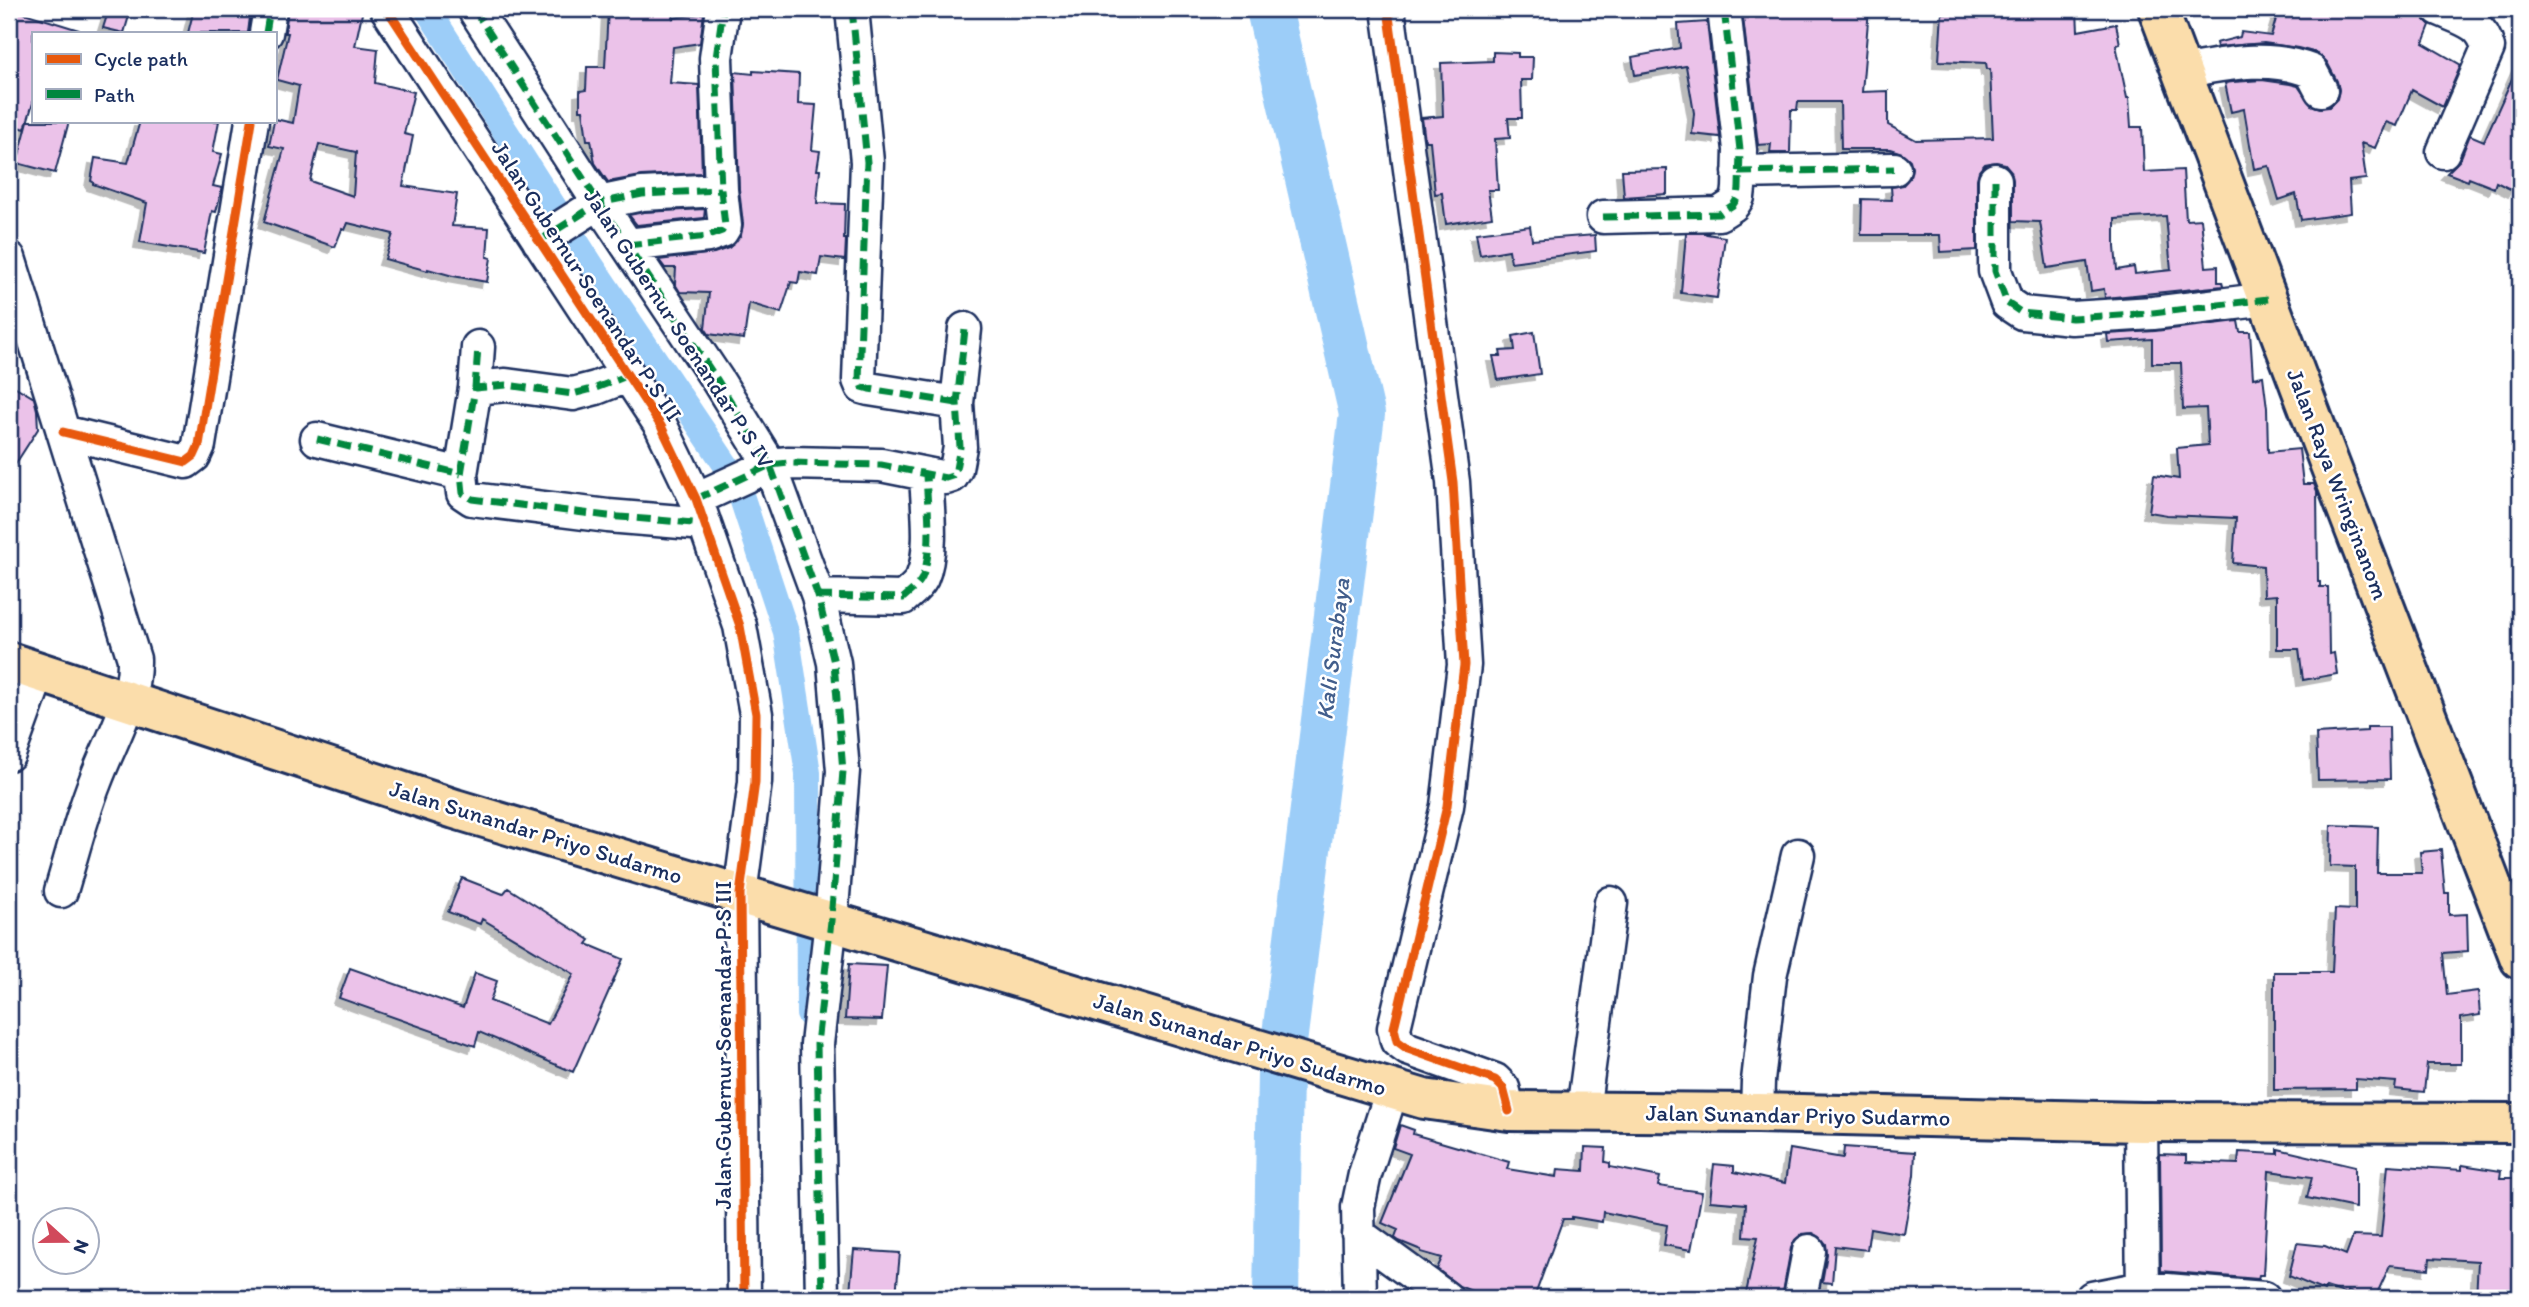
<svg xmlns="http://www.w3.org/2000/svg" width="2529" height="1307" font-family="Itim,sans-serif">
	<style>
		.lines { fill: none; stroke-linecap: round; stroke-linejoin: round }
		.canal { stroke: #9ccdf8; stroke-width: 26 }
		.river { stroke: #9ccdf8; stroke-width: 46 }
		.building { fill: #ebc2e9; stroke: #1b2f5e; stroke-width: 2; fill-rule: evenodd; filter: url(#shadow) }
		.minor-casing { stroke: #1b2f5e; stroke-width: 37 }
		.major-casing { stroke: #1b2f5e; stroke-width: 44 }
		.highway-casing { stroke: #1b2f5e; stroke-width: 44 }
		.minor { stroke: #fff; stroke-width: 32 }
		.major { stroke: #fbddab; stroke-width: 38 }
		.highway { stroke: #fbddab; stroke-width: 38 }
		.quiet { stroke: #00873e; stroke-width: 7; stroke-dasharray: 14 7; stroke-linecap: butt }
		.cycleway-casing { stroke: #fff; stroke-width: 13 }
		.cycleway { stroke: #e8590c; stroke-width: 9 }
		.labels { text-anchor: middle; stroke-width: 5; stroke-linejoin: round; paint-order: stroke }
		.street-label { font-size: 23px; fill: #1b2f5e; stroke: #fff }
		.water-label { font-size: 24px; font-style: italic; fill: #425e8c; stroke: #fff }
	</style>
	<defs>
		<filter id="shadow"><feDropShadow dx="-6" dy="6" stdDeviation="0" flood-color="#0004"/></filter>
	</defs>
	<rect width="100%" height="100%" fill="#fff"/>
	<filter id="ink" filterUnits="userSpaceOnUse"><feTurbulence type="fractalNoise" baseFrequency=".0143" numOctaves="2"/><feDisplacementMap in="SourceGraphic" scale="14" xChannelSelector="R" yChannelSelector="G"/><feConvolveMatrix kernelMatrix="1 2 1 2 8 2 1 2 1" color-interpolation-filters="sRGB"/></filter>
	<g filter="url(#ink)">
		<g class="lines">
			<path class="canal" d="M427,9l164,256 145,215 50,152 22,141 1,241"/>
			<path class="river" d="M1269,9l93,405 -82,661 -4,223"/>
		</g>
		<path class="building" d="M11,9l68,21v3h-46v70l-8,26 -16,-5v-105z
			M109,9h22l-7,24 -21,-5z
			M194,9h57l-3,24h-60z
			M288,9h75l-8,37 23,3 -3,34 39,9 -10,42 9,2 -10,50 54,8 -5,32 37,2 -2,29 4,1 -4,24 -34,-6 -25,-7v2l-43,-12 8,-25 -45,-11 -3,7 -3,-1 -7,18 -71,-25 20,-73 -15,-3 5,-25 1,-2 18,4 6,-37 -22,-6 11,-47h-3zM319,144l37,8 -3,44 -43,-15z
			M608,9h65v9l31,-5 -4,30 -27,4 -3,36 29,2 3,88 -61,3 -33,6 -13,-19 -4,-23h-4l-4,-30h-3v-19l6,-1 1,-23h18z
			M1742,9h127l-7,83 26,-1v34l28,15 77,-2 -3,-69h-3l-1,-6 -47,-2 3,-48 49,4 -1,-8h20v6l67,-4 1,20 38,-7 4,20 -4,1 11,53h2l2,29h11l2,45 39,-2 3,50 15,-1 5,48 12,-1v16h4l1,4 -118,12 -1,-9 -13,2 -4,-29 -40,6 -7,-46 -27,-1v-41l-2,-9 -6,-7 -9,-2 -11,2 -6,7 -2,8v71l-36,2 -1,-17h-79l1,-36 30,1 -1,-13 12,-2 7,-8 2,-9 -2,-8 -8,-7 -12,-4h-49l-1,-47h-42l-1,8h-6l-1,43h-20l1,-9 -13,1zM2166,216l5,54 -36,4 -1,-7 -17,3 -2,-23v-28z
			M2279,9h142l3,10 6,6 -7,18 38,22 -18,42 -31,-17 -15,36 -11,-4 -11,26 -14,-5 5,36 -17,2 2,32 -50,7 -5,-26 -17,6 -10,-34 -15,3 -10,-60 -13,3 -6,-29 8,-1 29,-2 28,4 8,2 13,19 9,3 9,-1 8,-8 2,-9 -2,-9 -10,-19 -10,-9 -19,-5 -34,-5 -47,4 -1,-4 24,-6 1,-5 30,4z
			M1707,22l13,115 -28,-3 2,-21 -8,-47 -51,9 -3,-18 48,-9 -2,-24z
			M1493,52l25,1v4h15l-1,23h-11l1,38h-14l2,20 -15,1 3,51h-10l4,27 -46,7 -4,-31 -7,1 -5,-53h-5l-3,-23 21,-2 -2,-53 52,-2z
			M2520,61v116l-6,14 -18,-9 -2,6 -25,-10 -1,3 -21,-8 13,-13 10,-25 14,6z
			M753,71l46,3 -1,30 18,1 -4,45 8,1 -3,19h3l-3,33 28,1 -1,35h2l-1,21 -24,-3 -3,18 -18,-3 -2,11 -7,-1 -10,31 -32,-10 -5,36 -35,-5 -4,-6 4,-35 -29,-1 -5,-8 1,-16h-11l-6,-8 55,-7 15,-5 12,-13 2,-11 -4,-35 -4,-117 18,2z
			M28,121h41l-14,52 -38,-10z
			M140,121h79l-6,31 9,2 -9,32 9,2 -6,24 -4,-1 -8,42 -64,-11 7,-39 -54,-19v-2l-2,-1 4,-23 33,5z
			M1667,169v25l-43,3 -2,-27z
			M705,209l-1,9 -67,7 -8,-10 15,-3z
			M1530,226l2,14 63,-5 1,16 -85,11 -2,-12 -29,5 -4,-22z
			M1686,233h22l-1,1 18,3 -8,61 -36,-5z
			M2238,321l2,11h10l3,46 10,-2 4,32 1,44 31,-3 4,35h11l3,7 1,91h2v5h8l1,67 5,-1 3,21 -34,6 -4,-31h-22v-54l-13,1 -1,-30 -30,-3 3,-45 -69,-3 -18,-3 5,-37 25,4 -2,-31 31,-3 -2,-37 -23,1 -2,-46h-29v-24l-44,3 -1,-8 48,-3z
			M1534,332l6,42 -42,6 -5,-24h8l-1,-5 15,-1 -2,-14z
			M9,383l25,15 3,12 1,19 -29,45z
			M2367,727h22l1,52 -72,1 -2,-46 51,-3z
			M2331,825l47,2 -1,46h45l-2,-21 21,-2 4,43h4v22l18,-1 1,37 -25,2 4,42 31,-4 2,24 -19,3v46h-34l-3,28 -29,-3 1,-7 -40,-3v10l-82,1v-118h58l3,-63 20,1v-43l-25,-1z
			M462,878l41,16 5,-6 82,52 -3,4 36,15 -50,113 -94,-40 -4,14 -136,-48 11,-30 113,40 12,-35 22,8 -7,20 58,23 26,-50 -92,-55 -2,5 -32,-12z
			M849,964l38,2 -5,54 -37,-1z
			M1400,1125l14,5 -1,4 96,28 -2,7 50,8 1,-8 26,2 1,-24 21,1 -1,14 5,1v4l50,10 -2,9 44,6 -11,58 -27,-5 3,-20 -64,-13 -1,10 -30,-5v2h-9l-29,79h-45l-30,-12 -22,-17 5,-11 -21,-6v-2l-22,-9 -4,-3 3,-8 -16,-7 28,-69 -17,-6z
			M1844,1147l71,5 -1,23 -10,59 -34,-6 -3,22 -32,-4 -3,37 -10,-1 5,-28 -1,-10 -6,-7 -7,-4 -11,1 -7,6 -4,8 -9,50h-37l13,-61 -14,-1 2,-32 -36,-3 4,-37 20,2v6l51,11 5,-34 53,9z
			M2278,1149l77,18v41l-48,-10 5,-21 -43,-6 -6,104h-4l-1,4 -97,-8 -1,-117 26,1v7l52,2 1,-12 39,2z
			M2388,1165l74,5v-5l39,6 -1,7h20v120h-44l2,-37 -48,-3 -1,11 -39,-4 -15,33h-11l-16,-7 -1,3 -21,-7 -2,4 -35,-15 8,-33 28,3 21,9 7,-19 28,1z
			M854,1250l46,3 -4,42 -46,-3z"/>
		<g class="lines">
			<g class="minor-casing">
				<path id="minor" d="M387,9l274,417 35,73 44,127 16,88 -1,68 -15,112 4,404
					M474,9l125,194 119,178 52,84 48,131 16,67 9,108 -12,150 -14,123 5,254
					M852,9l15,153 -8,218 3,7 7,2 88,14
					M1388,9l65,473 11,183 -17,141 -53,222 3,13 11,8 87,31 8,8 6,23
					M2439,9c22,10 43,13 49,39l-45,104
					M266,33l4,-24
					M2181,72c45,-8 86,-18 130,-1l10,19
					M1739,172l155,-3
					M1995,180v91l12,32 15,10 50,5 81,-5 115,-14
					M1603,217l116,-3 14,-9 5,-8 1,-9 1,-38 -16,-141
					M539,241l60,-38 43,-9 79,-4
					M627,245l81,-9 14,-5 3,-5 -4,-36 -5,-132 7,-49
					M9,258l125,401c1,45 -24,82 -39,123 -14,35 -23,73 -34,109
					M629,375l-33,13 -23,6 -67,-9 -31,3 -14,86 2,19 9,6 136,17 97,8
					M475,388l3,-41
					M63,432l123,30 8,-6 5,-11 53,-324
					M317,439l144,35
					M696,499l74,-34 19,-2 92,2 65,13 6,-2 4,-7 4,-22 -3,-44 8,-74
					M818,596l85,2c7,-6 15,-12 19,-20 12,-28 5,-73 4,-104
					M9,754l30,-83
					M1583,1111l28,-208
					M1757,1113l1,-32 12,-105 28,-121
					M2141,1122l2,176
					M1358,1234l88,64
					M1360,1298l-2,-91 7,-33 27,-84
					M1800,1298l9,-47
					M2092,1298l51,-10 121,10"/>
			</g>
			<g class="major-casing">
				<path id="major" d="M2158,9l172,456 190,494"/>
			</g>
			<g class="highway-casing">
				<path id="highway" d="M9,662l446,147 969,290 85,12 248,2 384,9 379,1"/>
			</g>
			<use href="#minor" class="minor"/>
			<use href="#major" class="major"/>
			<use href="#highway" class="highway"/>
			<path class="quiet" d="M474,9l125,194 119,178 52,84 48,131 16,67 9,108 -12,150 -14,123 5,254
				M852,9l15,153 -8,218 3,7 7,2 88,14
				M266,33l4,-24
				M1739,172l155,-3
				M1995,180v91l12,32 15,10 50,5 81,-5 115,-14
				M1603,217l116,-3 14,-9 5,-8 1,-9 1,-38 -16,-141
				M539,241l60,-38 43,-9 79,-4
				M627,245l81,-9 14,-5 3,-5 -4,-36 -5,-132 7,-49
				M629,375l-33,13 -23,6 -67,-9 -31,3 -14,86 2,19 9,6 136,17 97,8
				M475,388l3,-41
				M317,439l144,35
				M696,499l74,-34 19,-2 92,2 65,13 6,-2 4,-7 4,-22 -3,-44 8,-74
				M818,596l85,2c7,-6 15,-12 19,-20 12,-28 5,-73 4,-104"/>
			<g class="cycleway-casing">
				<path id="cycleway" d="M387,9l274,417 35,73 44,127 16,88 -1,68 -15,112 4,404
					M1388,9l65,473 11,183 -17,141 -53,222 3,13 11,8 87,31 8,8 6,23
					M63,432l123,30 8,-6 5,-11 53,-324"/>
			</g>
			<use href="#cycleway" class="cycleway"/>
		</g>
	</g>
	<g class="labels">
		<g class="street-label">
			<text transform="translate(587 281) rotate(57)" y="8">Jalan Gubernur Soenandar P.S III</text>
			<text transform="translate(679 328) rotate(57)" y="8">Jalan Gubernur Soenandar P.S IV</text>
			<text transform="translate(2338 484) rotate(69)" y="8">Jalan Raya Wringinanom</text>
			<text transform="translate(536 832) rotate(17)" y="8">Jalan Sunandar Priyo Sudarmo</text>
			<text transform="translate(1240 1044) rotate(17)" y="8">Jalan Sunandar Priyo Sudarmo</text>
			<text transform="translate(723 1045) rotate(-90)" y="8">Jalan Gubernur Soenandar P.S III</text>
			<text transform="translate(1798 1115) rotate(1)" y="8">Jalan Sunandar Priyo Sudarmo</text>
		</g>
		<g class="water-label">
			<text transform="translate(1333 649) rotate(-83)" y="8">Kali Surabaya</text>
		</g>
	</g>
	<rect width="2529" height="1307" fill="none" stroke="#fff" stroke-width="35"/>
	<rect x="18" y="18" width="2494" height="1272" fill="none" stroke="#1b2f5e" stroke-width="2.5" filter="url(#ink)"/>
	<rect x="32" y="32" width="245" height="91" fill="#ffffff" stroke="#a4acbf" stroke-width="2"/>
	<rect x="46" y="54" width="35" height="10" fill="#e8590c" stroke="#a4acbf" stroke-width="2"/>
	<text x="94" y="66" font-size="21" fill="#1b2f5e">Cycle path</text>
	<rect x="46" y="89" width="35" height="10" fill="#00873e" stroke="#a4acbf" stroke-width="2"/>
	<text x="94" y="102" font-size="21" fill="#1b2f5e">Path</text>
	<g transform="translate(66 1241) rotate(111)"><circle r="33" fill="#ffffff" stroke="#a4acbf" stroke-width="2"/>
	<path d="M0-5L12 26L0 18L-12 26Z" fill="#d1495b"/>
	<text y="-10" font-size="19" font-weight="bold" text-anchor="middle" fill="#1b2f5e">N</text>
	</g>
</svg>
